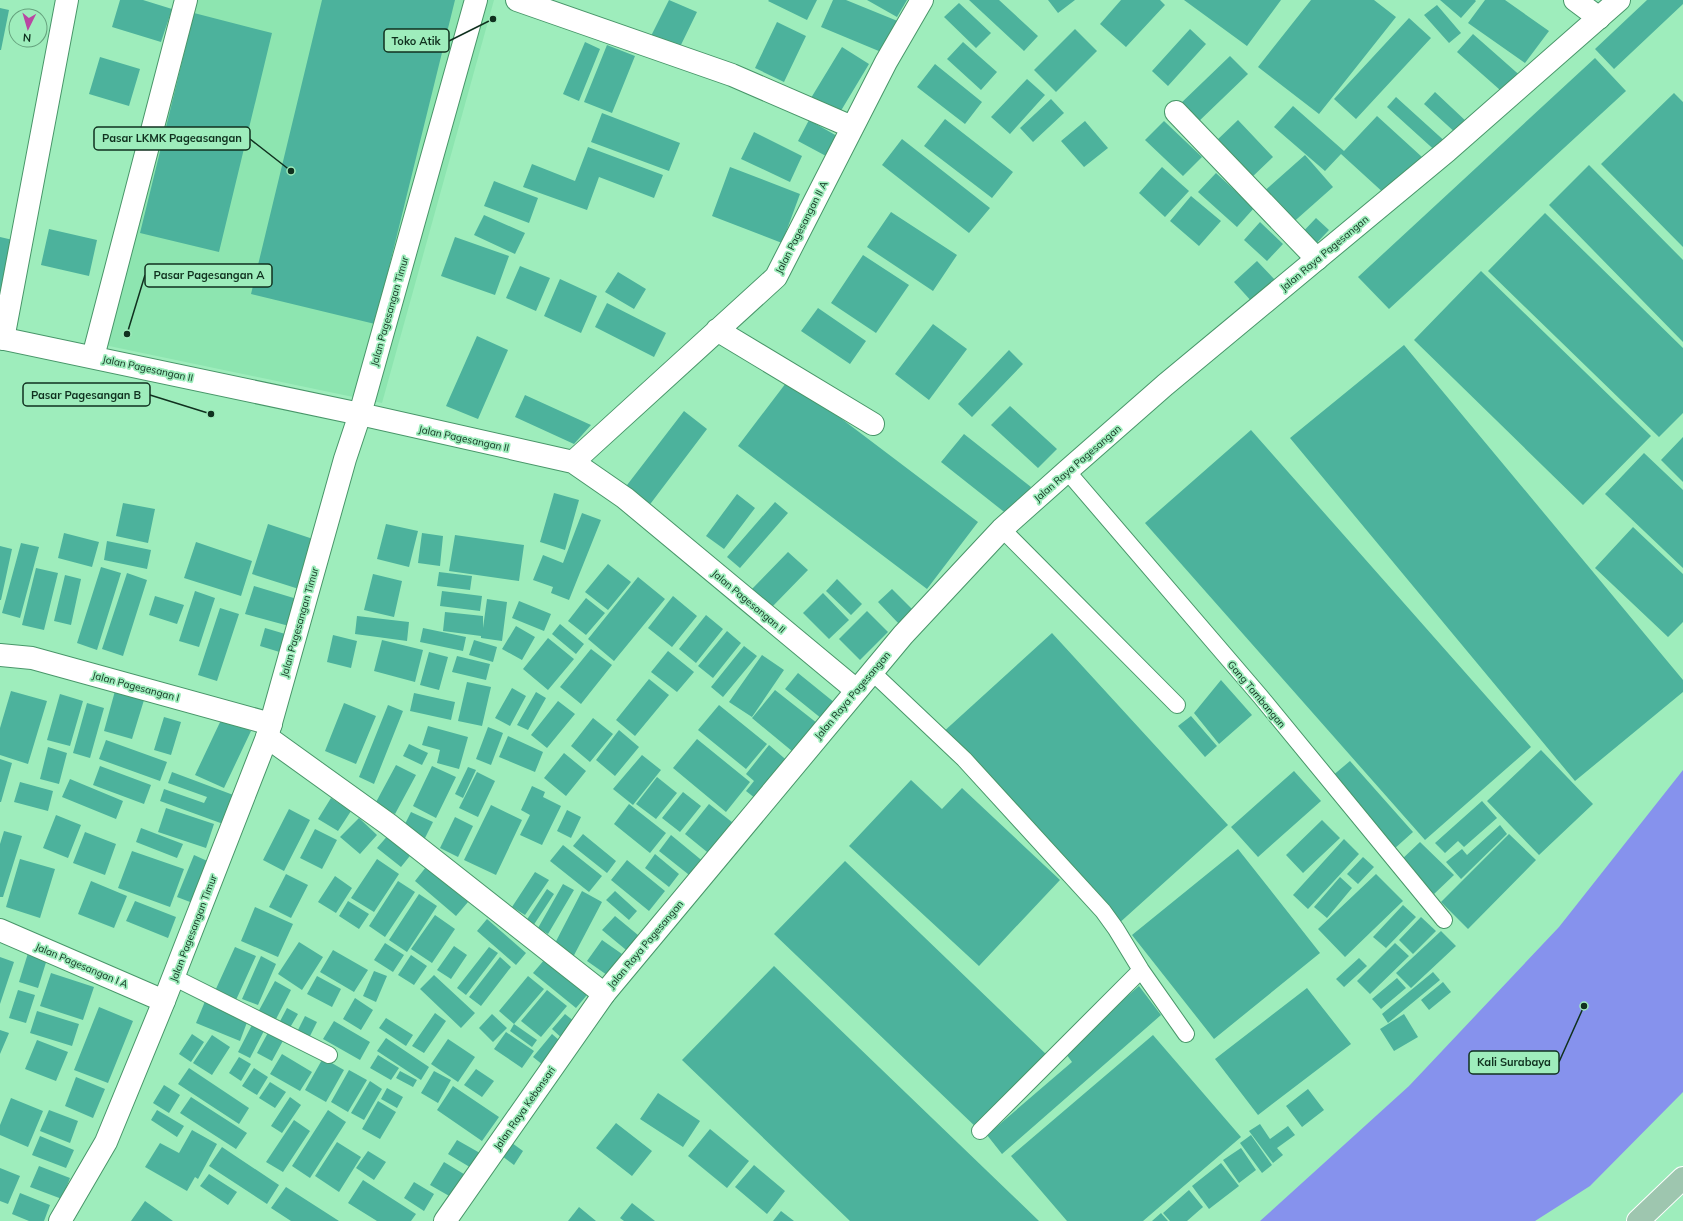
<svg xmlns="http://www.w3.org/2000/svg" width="1683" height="1221" font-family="Mulish,sans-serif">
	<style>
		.built { fill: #8de5b0 }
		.water { fill: #8692ed }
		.building { fill: #4cb29c }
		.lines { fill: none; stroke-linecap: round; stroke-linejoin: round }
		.lane-casing { stroke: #489669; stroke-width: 18 }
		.street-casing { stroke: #489669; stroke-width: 24 }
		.secondary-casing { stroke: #489669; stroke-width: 24 }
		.primary-casing { stroke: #fff; stroke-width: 24 }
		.lane { stroke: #fff; stroke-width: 16 }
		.street { stroke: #fff; stroke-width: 22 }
		.secondary { stroke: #fff; stroke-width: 22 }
		.primary { stroke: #9ec6af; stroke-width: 22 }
		.labels { text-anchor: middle; stroke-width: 3.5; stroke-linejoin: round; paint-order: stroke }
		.street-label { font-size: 10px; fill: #10311f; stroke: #9eedbc }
		.leader { fill: none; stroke: #10311f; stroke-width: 1.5 }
		.callout-dot { fill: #10311f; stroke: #9eedbc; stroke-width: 1.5 }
		.callout { fill: #9eedbc; stroke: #10311f; stroke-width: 1.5 }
		.callout-label { font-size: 11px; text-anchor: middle; font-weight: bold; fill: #10311f }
	</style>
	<rect width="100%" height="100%" fill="#9eedbc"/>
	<path class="built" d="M181,0h313l-112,403 -292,-61z"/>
	<path class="water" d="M1683,770v322l-93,94 -55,35h-275l149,-135 150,-159z"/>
	<path class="building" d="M120,0h23l29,9 -11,33 -49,-15z
		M322,0h133l-80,324 -124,-30z
		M669,0l28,12 -19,39 -28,-13z
		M769,0h48l-10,20 -39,-19z
		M833,0h13l54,22 -14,32 -65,-27z
		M867,0h40l-10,17z
		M969,0h30l39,36 -14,15z
		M1048,0h27l-17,13z
		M1121,0h39l5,5 -39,42 -26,-23z
		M1184,0h97l-34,46z
		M1311,0h63l22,17 -77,97 -61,-47z
		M1440,0h35l1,1 -15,17z
		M1485,0h20l44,31 -24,32 -57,-40z
		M1647,0h36v4l-69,65 -19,-20z
		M959,3l32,30 -15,15 -32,-31z
		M1437,5l24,28 -12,10 -25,-28z
		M0,8l9,2 -8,40h-1z
		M194,13l78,20 -53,219 -79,-19z
		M1409,18l22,20 -75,81 -22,-20z
		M777,22l29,14 -22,46 -29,-14z
		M1075,29l22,22 -41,41 -22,-22z
		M1190,29l16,15 -38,42 -16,-15z
		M1473,34l51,45 -16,18 -51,-45z
		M585,42l15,7 -21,52 -16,-7z
		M963,42l34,30 -16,18 -34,-31z
		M607,45l28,11 -23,57 -28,-11z
		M842,47l27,17 -30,50 -28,-16z
		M1230,56l18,18 -52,50 -18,-18z
		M100,57l40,12 -11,37 -40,-12z
		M1595,58l31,33 -237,218 -31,-32z
		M935,64l47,38 -17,22 -48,-37z
		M1027,79l18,16 -35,39 -19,-17z
		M1435,92l33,31 -10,12 -34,-31z
		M1674,93l9,9v145l-82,-83z
		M1396,97l53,48 -9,10 -53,-48z
		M1051,99l13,14 -31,29 -13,-14z
		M1293,106l51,45 33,-35 45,41 -36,38 -45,-41 -16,17 -51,-44z
		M602,113l78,30 -11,28 -78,-29z
		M945,119l68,53 -21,26 -68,-52z
		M809,120l28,16 -11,20 -28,-15z
		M1238,120l35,37 -23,22 -35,-37z
		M1085,121l23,27 -24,19 -23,-26z
		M1164,121l38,36 -19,19 -38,-36z
		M754,132l48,24 -12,26 -49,-23z
		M902,139l88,69 -21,25 -87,-68z
		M588,147l75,28 -9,23 -55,-21 -12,33 -64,-23 9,-23 43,17z
		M1305,155l28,32 -44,39 -28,-32z
		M1589,165l94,95v82l-134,-137z
		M730,167l70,27 -18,49 -70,-27z
		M1162,167l27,24 -24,26 -26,-24z
		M1216,173l38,35 -17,19 -39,-35z
		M494,181l44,17 -9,25 -45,-17z
		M1191,196l30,25 -22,25 -29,-25z
		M891,212l66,43 -24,36 -66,-44z
		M1545,213l138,135v65l-24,24 -171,-166z
		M484,215l41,18 -10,21 -41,-19z
		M1316,218l13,12 -18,19 -13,-12z
		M1260,222l23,22 -16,17 -23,-21z
		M49,229l48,11 -8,36 -48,-11z
		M0,237l13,3 -13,59z
		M455,237l54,19 -14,39 -54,-19z
		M863,255l46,30 -33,48 -45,-30z
		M1257,261l20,21 -24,21 -19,-21z
		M520,266l30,12 -14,33 -30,-13z
		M1481,271l170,165 -68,69 -169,-165z
		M618,272l28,17 -12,20 -29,-17z
		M560,279l37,17 -16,37 -37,-17z
		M607,303l59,30 -12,24 -59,-30z
		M818,308l48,33 -16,23 -49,-33z
		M933,324l34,25 -38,51 -34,-26z
		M477,336l31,14 -30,69 -32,-13z
		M1404,345l279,335v12l-108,89 -285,-343z
		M1009,350l14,14 -51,53 -14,-13z
		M789,379l189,143 -51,67 -189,-143z
		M525,395l66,30 -17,19 -59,-27z
		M1010,406l47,43 -19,19 -47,-43z
		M684,411l23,18 -59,78 -24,-18z
		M1251,430l280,317 -106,93 -280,-317z
		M964,434l67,53 -23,28 -67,-53z
		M1683,437v45l-22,-22z
		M1644,453l39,37v78l-78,-74z
		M554,493l25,7 -14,50 -25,-8z
		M737,494l18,14 -31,41 -18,-13z
		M775,502l13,11 -48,55 -13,-11z
		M123,503l32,6 -7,34 -32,-7z
		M582,513l19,7 -32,80 -18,-7 2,-6 -20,-7 10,-25 20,8z
		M268,524l51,17 -17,49 -50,-16z
		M386,524l32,7 -9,36 -32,-8z
		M1633,527l50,47v48l-15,15 -73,-69z
		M64,533l35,9 -7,25 -34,-9z
		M422,533l21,3 -3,30 -22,-3z
		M455,535l69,10 -5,36 -70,-10z
		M107,541l44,9 -4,19 -43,-9z
		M196,542l56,19 -11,35 -57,-18z
		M21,543l18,4 -19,71 -18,-5z
		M0,546l12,3 -11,51h-1z
		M788,552l20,18 -36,37 -20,-18z
		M608,564l23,18 -23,28 -23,-18z
		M101,567l20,6 -24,77 -20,-7z
		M36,568l22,5 -14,57 -22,-5z
		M439,572l33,4 -2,14 -33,-4z
		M127,573l20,7 -24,76 -21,-7z
		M373,574l29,7 -8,36 -30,-7z
		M65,575l16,4 -10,46 -17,-4z
		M638,577l27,22 -51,62 -26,-22z
		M837,579l25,25 -11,11 -25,-24z
		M254,586l43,13 -8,27 -44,-12z
		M892,589l23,23 -14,14 -23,-24z
		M195,591l20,7 -16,49 -20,-6z
		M442,591l40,5 -2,15 -40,-5z
		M823,593l26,27 -20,19 -26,-26z
		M155,596l29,9 -7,19 -28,-9z
		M673,596l24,20 -25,31 -24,-19z
		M586,598l19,15 -19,22 -18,-14z
		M487,599l20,3 -5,39 -21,-3v-2l-38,-5 2,-19 38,4v12z
		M519,601l32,13 -7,17 -32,-13z
		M220,608l19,6 -22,67 -19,-6z
		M867,611l21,21 -28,28 -21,-21z
		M706,615l17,14 -27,34 -17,-14z
		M357,616l52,6 -2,19 -52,-7z
		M560,624l24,20 -8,10 -24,-20z
		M516,626l19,11 -13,23 -20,-11z
		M265,628l27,8 -6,18 -26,-8z
		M423,628l43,9 -3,14 -43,-9z
		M727,631l14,12 -28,35 -15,-12z
		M1052,633l176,192 -111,100 -176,-191z
		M333,635l24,6 -6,27 -24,-6z
		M548,638l26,21 -26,31 -25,-21z
		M382,640l41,10 -8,32 -41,-11z
		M474,640l23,7 -4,15 -24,-7z
		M744,646l13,10 -34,41 -12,-10z
		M591,649l21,16 -31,39 -21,-17z
		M668,651l26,21 -17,20 -26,-20z
		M429,652l19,5 -9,33 -19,-5z
		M762,655l22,15 -32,47 -23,-15z
		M457,656l33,8 -4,16 -34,-8z
		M798,673l42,34 -13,16 -42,-34z
		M649,679l20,16 -34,41 -19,-16z
		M1221,680l31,35 -33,29 -25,-31z
		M467,682l24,5 -9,39 -24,-5z
		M512,688l14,8 -16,30 -15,-8z
		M775,690l47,37 -24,29 -46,-38z
		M11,691l36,10 -19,63 -28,-9v-27z
		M115,691l29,9 -12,39 -28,-8z
		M536,692l10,6 -18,32 -11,-5z
		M414,693l41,9 -4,18 -41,-9z
		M60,694l23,7 -13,45 -23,-6z
		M558,701l17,13 -28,34 -16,-13z
		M87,703l17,5 -14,50 -17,-5z
		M344,703l32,13 -20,48 -31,-13z
		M388,705l15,6 -29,73 -15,-7z
		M719,705l48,39 -21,25 -48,-39z
		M1191,716l26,30 -12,11 -27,-31z
		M164,717l17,5 -10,33 -17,-5z
		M222,718l29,13 -27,57 -29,-13z
		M593,718l20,16 -23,28 -19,-16z
		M428,726l40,11 -9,32 -22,-6 3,-13 -18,-5z
		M488,727l15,6 -12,32 -15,-6z
		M619,730l20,17 -24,29 -19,-16z
		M508,736l35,16 -8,20 -36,-15z
		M697,739l53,43 -24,30 -53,-44z
		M106,740l61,22 -7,19 -61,-22z
		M409,744l19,9 -6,12 -19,-9z
		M769,745l22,19 -31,38 -14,-11 8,-10 -8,-7z
		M48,747l19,6 -8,31 -19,-5z
		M1541,750l52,54 -54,51 -52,-54z
		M564,753l22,18 -20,25 -22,-18z
		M642,755l19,15 -28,35 -20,-16z
		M0,759l12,4 -11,39h-1z
		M1350,761l63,71 -19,17 -63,-72z
		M396,765l20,10 -21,39 -20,-10z
		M100,766l51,19 -7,19 -51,-19z
		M432,766l24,11 -20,41 -23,-12z
		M468,767l8,3 -13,28 -8,-4z
		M1294,771l27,30 -63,56 -27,-30z
		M172,772l64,24 -10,29 -66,-24 4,-12 40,14 3,-6 -39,-14z
		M477,772l18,9 -17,36 -19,-9z
		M657,777l20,16 -21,26 -20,-15z
		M70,779l53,22 -7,18 -54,-22z
		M911,780l31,29 20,-21 98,92 -81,86 -130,-120z
		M20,782l33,9 -5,20 -34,-9z
		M532,786l13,6 -2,5 18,9 -19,39 -22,-10 10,-20 -9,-5z
		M683,792l18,14 -21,26 -18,-14z
		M331,798l20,13 -13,20 -20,-12z
		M1482,801l15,17 -33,29 -6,-6 -13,12 -10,-10z
		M629,804l37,29 -16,20 -36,-29z
		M709,804l28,22 -25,30 -27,-22z
		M491,805l31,15 -26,55 -32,-15z
		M166,808l48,16 -8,24 -48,-16z
		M289,809l21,11 -26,51 -21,-11z
		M567,810l14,7 -10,21 -14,-7z
		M411,812l22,10 -10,20 -22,-10z
		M56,815l25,10 -13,33 -25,-10z
		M455,817l18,9 -15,31 -18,-9z
		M359,818l18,17 -17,19 -20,-17z
		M1322,820l18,18 -37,35 -17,-18z
		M1500,825l7,9 -46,45 -15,-17 16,-13 5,6z
		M141,828l42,16 -6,14 -41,-16z
		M315,829l22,11 -15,29 -22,-11z
		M4,831l18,5 -19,61h-3v-53z
		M85,832l31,12 -11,31 -32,-12z
		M390,833l23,19 -12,15 -24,-19z
		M583,834l33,27 -9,12 -34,-27z
		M1509,834l27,26 -68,69 -27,-27z
		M671,835l34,28 -12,15 -34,-27z
		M1344,839l15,15 -51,55 -15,-14z
		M1420,842l34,33 -20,19 -34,-33z
		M563,845l39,31 -13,16 -39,-31z
		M1238,849l82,104 -106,86 -82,-104z
		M132,851l52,18 -14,38 -52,-19z
		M655,854l24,20 -10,13 -24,-19z
		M194,855l20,9 -16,41 -21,-8z
		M1363,857l11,10 -16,17 -11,-10z
		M20,859l35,10 -15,49 -34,-11z
		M377,859l22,15 -25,38 -23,-14z
		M627,860l38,31 -16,20 -38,-31z
		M845,861l204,196 -70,73 -205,-196z
		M426,867l42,35 -12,14 -41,-35z
		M535,872l14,8 -24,35 -13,-8z
		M286,874l22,11 -17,33 -22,-11z
		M1376,874l27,27 -58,56 -27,-28z
		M335,876l17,12 -16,25 -18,-11z
		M1340,877l12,11 -25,30 -13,-11z
		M91,881l36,15 -13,32 -36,-14z
		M398,881l17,11 -30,45 -16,-11z
		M563,884l11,6 -26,44 -10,-6z
		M547,889l7,5 -21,32 -7,-5z
		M582,891l20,11 -30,57 -20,-10z
		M615,891l22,20 -8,9 -23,-20z
		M419,894l18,12 -30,46 -18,-12z
		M135,901l41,16 -8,21 -42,-17z
		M348,901l21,13 -10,15 -20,-13z
		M1403,905l13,12 -30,31 -13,-11z
		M255,907l38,17 -15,33 -37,-16z
		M435,915l20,14 -23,34 -21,-14z
		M615,916l29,24 -13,14 -29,-24z
		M1421,917l15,14 -23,23 -14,-14z
		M487,919l39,34 -10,12 -39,-34z
		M1441,931l15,15 -45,42 -15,-15z
		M602,940l20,14 -15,21 -20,-14z
		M299,942l24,15 -21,33 -24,-16z
		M385,943l19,12 -11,17 -19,-12z
		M1395,943l14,13 -39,38 -13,-13z
		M454,946l13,9 -16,24 -14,-9z
		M235,947l21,9 -20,44 -21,-9z
		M489,947l9,6 -32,42 -9,-7z
		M29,950l19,6 -10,32 -19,-6z
		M333,950l35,20 -14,22 -34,-20z
		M411,955l16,11 -13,19 -16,-10z
		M261,956l15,8 -18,41 -16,-6z
		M0,957l14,5 -14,42z
		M500,957l11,10 -30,39 -12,-9z
		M1359,958l8,8 -23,21 -8,-8z
		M545,959l42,36 -11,13 -43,-35z
		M774,966l265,255h-189l-168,-161z
		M374,971l13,5 -11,26 -13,-6z
		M1433,972l7,8 -52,43 -6,-9z
		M51,973l43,14 -11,33 -43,-14z
		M434,975l41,38 -14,15 -41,-39z
		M317,976l24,13 -9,18 -25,-13z
		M528,976l16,13 -30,35 -15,-13z
		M1397,978l9,10 -25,21 -9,-10z
		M275,981l16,9 -17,33 -17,-9z
		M1443,982l8,10 -22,18 -8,-10z
		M1139,986l22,29 -159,139 -15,-19 85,-73 -8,-11z
		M1307,988l44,56 -93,71 -43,-56z
		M18,990l17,5 -9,28 -17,-5z
		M547,990l20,16 -26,31 -20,-16z
		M355,998l18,12 -12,20 -18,-11z
		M206,999l43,18 -9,24 -44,-18z
		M99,1007l34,14 -25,62 -34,-13z
		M287,1008l11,6 -10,17 -10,-6z
		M37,1011l42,13 -7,22 -42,-13z
		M435,1013l11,8 -22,32 -12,-7z
		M492,1014l15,14 -14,14 -14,-14z
		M565,1014l15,12 -14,16 -14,-13z
		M1404,1014l14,23 -24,14 -14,-22z
		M305,1016l12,6 -9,18 -12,-6z
		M386,1018l27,17 -7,11 -27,-18z
		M254,1021l12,6 -16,31 -12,-6z
		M334,1021l36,21 -10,18 -37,-21z
		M514,1024l23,16 -5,7 -22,-16z
		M270,1029l15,8 -13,24 -15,-8z
		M0,1030l9,3 -9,21z
		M506,1032l28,19 -12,17 -28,-19z
		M192,1034l12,8 -13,20 -12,-8z
		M552,1034l15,13 -19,22 -15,-12z
		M212,1035l18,12 -18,28 -19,-12z
		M1153,1035l88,102 -98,84h-76l-56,-65z
		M386,1038l43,29 -8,13 -44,-29z
		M448,1039l27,18 -17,25 -27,-18z
		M37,1040l31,12 -12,29 -31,-12z
		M282,1054l30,18 -12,19 -30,-17z
		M378,1055l21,13 -8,12 -21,-12z
		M239,1057l12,7 -10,17 -12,-8z
		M323,1058l21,12 -18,32 -21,-12z
		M189,1068l60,40 -10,16 -61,-40z
		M254,1068l14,9 -11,18 -15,-9z
		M476,1069l18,12 -12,16 -18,-12z
		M349,1070l18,10 -19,32 -17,-10z
		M400,1071l17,9 -4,7 -17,-9z
		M434,1071l17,9 -13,23 -17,-10z
		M76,1077l29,12 -12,29 -28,-12z
		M370,1081l12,8 -18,31 -13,-7z
		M270,1082l16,10 -11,16 -16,-10z
		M164,1085l16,10 -11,18 -16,-10z
		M453,1086l46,31 -17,24 -45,-31z
		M387,1088l16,9 -6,11 -16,-9z
		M1308,1089l16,21 -22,17 -16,-21z
		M658,1093l42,28 -17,26 -43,-28z
		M191,1097l56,36 -11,16 -56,-36z
		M290,1097l11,8 -19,28 -11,-7z
		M11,1098l32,13 -15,36 -28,-12v-10z
		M378,1101l18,11 -16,27 -18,-10z
		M49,1110l29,11 -8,22 -30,-12z
		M157,1110l27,16 -7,11 -26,-17z
		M328,1110l18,12 -36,56 -18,-12z
		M294,1120l16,11 -27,41 -17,-10z
		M616,1123l36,28 -20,25 -36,-28z
		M1260,1124l10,15 18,-13 7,9 -18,13 6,7 -10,8 -24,-32z
		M710,1129l39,32 -22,27 -39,-32z
		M192,1130l25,14 -19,35 -3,-2 -8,14 -42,-24 15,-24 19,10z
		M1251,1135l21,30 -10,8 -22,-30z
		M40,1136l34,14 -8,18 -34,-13z
		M457,1140l30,17 -9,15 -30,-18z
		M337,1142l24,15 -22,35 -24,-16z
		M512,1143l11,8 -9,14 -12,-9z
		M222,1147l57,38 -12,19 -58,-38z
		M1241,1148l15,22 -17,13 -16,-23z
		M368,1151l18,11 -12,18 -18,-12z
		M444,1162l28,17 -14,22 -28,-16z
		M1221,1163l18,23 -30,23 -17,-23z
		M754,1165l31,26 -18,23 -32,-27z
		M39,1166l31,12 -8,21 -32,-12z
		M0,1168l20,8 -12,28 -8,-3z
		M209,1174l28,18 -9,13 -28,-19z
		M363,1180l53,34 -5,7h-34l-29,-18z
		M414,1182l20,12 -10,17 -20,-13z
		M286,1187l53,34h-48l-20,-13z
		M1189,1190l14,17 -16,14h-17l-7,-8z
		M20,1193l30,12 -6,16h-15l-17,-7z
		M145,1201l28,20h-42z
		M632,1203l23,18h-31l-4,-3z
		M579,1207l17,14h-28z
		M781,1211l13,10h-21z
		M1161,1213l7,8h-16z"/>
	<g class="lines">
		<g class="lane-casing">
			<path id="lane" d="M1067,471l193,225 184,224
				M1002,529l175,176
				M872,672l92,87 139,152 13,18 25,41 45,64
				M173,977l156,78
				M980,1131l161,-161"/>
		</g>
		<g class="street-casing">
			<path id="street" d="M476,0l-116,414 213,48 52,36 231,192
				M517,0l215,75 120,52
				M1575,0l24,18
				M1176,112l141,147
				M717,330l156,94
				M3,339l64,-339
				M93,357l93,-357
				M573,462l203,-185 110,-215 36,-62
				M0,655l32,3 239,66
				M267,737l121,87 216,170
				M0,930l164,71"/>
		</g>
		<g class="secondary-casing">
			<path id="secondary" d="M0,338l360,76 -15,45 -78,278 -103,264 -58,141 -46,79
				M445,1221l159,-227 299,-359 99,-106 65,-58 98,-86 282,-234 172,-151"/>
		</g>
		<g class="primary-casing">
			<path id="primary" d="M1638,1221l45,-43"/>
		</g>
		<use href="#lane" class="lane"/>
		<use href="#street" class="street"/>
		<use href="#secondary" class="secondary"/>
		<use href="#primary" class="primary"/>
	</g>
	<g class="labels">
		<g class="street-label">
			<text transform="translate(801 227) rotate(-63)" y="4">Jalan Pagesangan II A</text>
			<text transform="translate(1324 253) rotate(-40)" y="4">Jalan Raya Pagesangan</text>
			<text transform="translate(389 311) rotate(-74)" y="4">Jalan Pagesangan Timur</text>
			<text transform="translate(148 368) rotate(12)" y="4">Jalan Pagesangan II</text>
			<text transform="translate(464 438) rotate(12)" y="4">Jalan Pagesangan II</text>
			<text transform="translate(1077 463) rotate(-41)" y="4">Jalan Raya Pagesangan</text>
			<text transform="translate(749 601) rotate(40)" y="4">Jalan Pagesangan II</text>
			<text transform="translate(299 622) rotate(-74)" y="4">Jalan Pagesangan Timur</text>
			<text transform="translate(136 686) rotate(15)" y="4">Jalan Pagesangan I</text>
			<text transform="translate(1257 694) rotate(50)" y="4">Gang Tambangan</text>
			<text transform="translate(852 695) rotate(-50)" y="4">Jalan Raya Pagesangan</text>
			<text transform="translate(193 928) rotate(-69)" y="4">Jalan Pagesangan Timur</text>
			<text transform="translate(645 944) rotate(-50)" y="4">Jalan Raya Pagesangan</text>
			<text transform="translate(82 965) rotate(23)" y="4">Jalan Pagesangan I A</text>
			<text transform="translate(524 1108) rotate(-55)" y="4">Jalan Raya Kebonsari</text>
		</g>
	</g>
	<path class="leader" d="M493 19L449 41M291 171L250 139M127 334L145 275M211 414L150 395M1584 1006L1559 1062"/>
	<g class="callout-dot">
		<circle cx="493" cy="19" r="4"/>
		<circle cx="291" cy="171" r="4"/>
		<circle cx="127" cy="334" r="4"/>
		<circle cx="211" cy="414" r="4"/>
		<circle cx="1584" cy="1006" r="4"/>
	</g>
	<g class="callout">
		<rect x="384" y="29" width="65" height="23" rx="4"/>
		<rect x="94" y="127" width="156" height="23" rx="4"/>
		<rect x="145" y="264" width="127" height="23" rx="4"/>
		<rect x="23" y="383" width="127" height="23" rx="4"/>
		<rect x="1469" y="1051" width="90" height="23" rx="4"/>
	</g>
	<g class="callout-label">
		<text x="416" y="45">Toko Atik</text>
		<text x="172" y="142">Pasar LKMK Pageasangan</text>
		<text x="209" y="279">Pasar Pagesangan A</text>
		<text x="86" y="399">Pasar Pagesangan B</text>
		<text x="1514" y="1066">Kali Surabaya</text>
	</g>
	<g transform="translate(28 28) rotate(185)"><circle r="19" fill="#9eedbc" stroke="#65a27d"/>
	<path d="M0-3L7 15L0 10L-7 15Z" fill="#b947a2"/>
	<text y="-6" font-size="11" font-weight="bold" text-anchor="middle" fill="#10311f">N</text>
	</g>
</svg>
